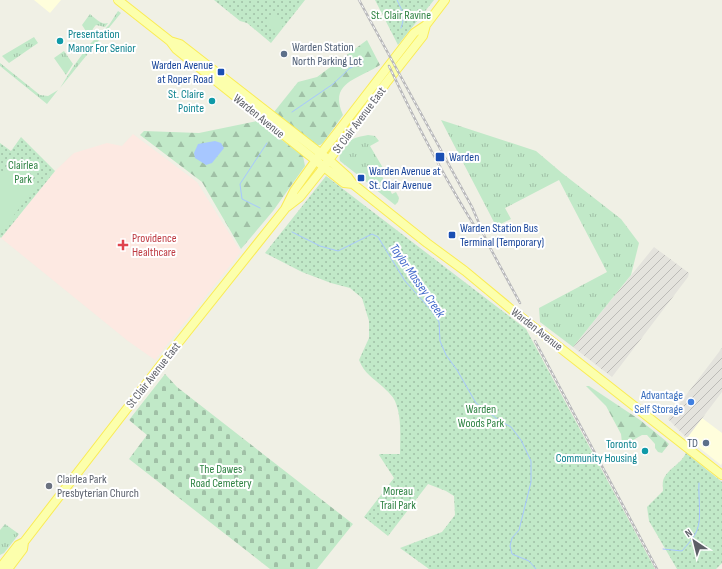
<svg xmlns="http://www.w3.org/2000/svg" width="722" height="569" font-family="'Sofia Sans Condensed',sans-serif">
	<style>
		.commercial { fill: #fffedc }
		.industrial { fill: url(#industrial-furrows) }
		.medical { fill: #fde9e2 }
		.grass { fill: url(#grass-tufts) }
		.forest { fill: url(#forest-firs) }
		.cemetery { fill: url(#cemetery-stones) }
		.park { fill: url(#park-dots) }
		.garden { fill: #c1e9c8 }
		.water { fill: #a7c7ff }
		.lines { fill: none; stroke-linecap: round; stroke-linejoin: round }
		.stream { stroke: #a7c7ff; stroke-width: 1 }
		.major-casing { stroke: #faec55; stroke-width: 10 }
		.major { stroke: #fcffac; stroke-width: 8 }
		.rail-casing { stroke: #b8b8ba; stroke-width: 2.5 }
		.rail { stroke: #fff; stroke-width: 1; stroke-dasharray: 3; stroke-linecap: butt }
		.culture-dot { fill: #0f9aa8; stroke: #fff; stroke-width: 1.5 }
		.service-dot { fill: #5c6f8a; stroke: #fff; stroke-width: 1.5 }
		.transit-dot { fill: #1a4fb4; stroke: #fff; stroke-width: 1.5 }
		.health-dot { fill: #e0444e; stroke: #fff; stroke-width: 1.5 }
		.shop-dot { fill: #3f7fe0; stroke: #fff; stroke-width: 1.5 }
		.worship-dot { fill: #6b7280; stroke: #fff; stroke-width: 1.5 }
		.labels { text-anchor: middle; stroke-width: 4; stroke-linejoin: round; paint-order: stroke }
		.park-label { font-size: 12px; fill: #2f8343; stroke: #fff }
		.culture-label { font-size: 12px; fill: #0d838f; stroke: #fff; text-anchor: end }
		.service-label { font-size: 12px; fill: #4e5e75; stroke: #fff; text-anchor: start }
		.transit-label { font-size: 12px; fill: #164399; stroke: #fff; text-anchor: start }
		.street-label { font-size: 12px; fill: #5d5f67; stroke: #fff }
		.health-label { font-size: 12px; fill: #be3a42; stroke: #fff; text-anchor: start }
		.shop-label { font-size: 12px; fill: #366cbe; stroke: #fff; text-anchor: end }
		.worship-label { font-size: 12px; fill: #5b616d; stroke: #fff; text-anchor: start }
		.water-label { font-size: 13px; font-style: italic; fill: #4169cb; stroke: #fff }
	</style>
	<defs>
		<pattern id="industrial-furrows" width="10" height="10" patternUnits="userSpaceOnUse"><rect width="10" height="10" fill="#e4e3dd"/><path d="M-1 1l2-2M0 10L10 0M9 11l2-2" fill="none" stroke="#bcbbb7"/></pattern>
		<pattern id="grass-tufts" width="24" height="20" patternUnits="userSpaceOnUse"><rect width="24" height="20" fill="#c1e9c8"/><path d="M3 7l-1-3M5 7V3M7 7l1-3M15 17l-1-3M17 17v-4M19 17l1-3" fill="none" stroke="#a0c0a6"/></pattern>
		<pattern id="forest-firs" width="22" height="20" patternUnits="userSpaceOnUse"><rect width="22" height="20" fill="#c1e9c8"/><path d="M5 1l3.5 6h-7zM16 11l3.5 6h-7z" fill="#a0c0a6"/></pattern>
		<pattern id="cemetery-stones" width="16" height="16" patternUnits="userSpaceOnUse"><rect width="16" height="16" fill="#c1e9c8"/><path d="M2 7V4a2 2 0 0 1 4 0v3zM10 15v-3a2 2 0 0 1 4 0v3z" fill="#a0c0a6"/></pattern>
		<pattern id="park-dots" width="8" height="8" patternUnits="userSpaceOnUse"><rect width="8" height="8" fill="#c1e9c8"/><path d="M2 2h.1M6 6h.1" fill="none" stroke="#a0c0a6" stroke-width="1.8" stroke-linecap="round"/></pattern>
	</defs>
	<rect width="100%" height="100%" fill="#f0f0e5"/>
	<path class="commercial" d="M34,0h27l-11,13z
		M702,418l20,15v30l-1,2 -34,-27z"/>
	<path class="industrial" d="M654,247l35,26 -1,4 -76,100 -39,-30z
		M722,348v44l-35,46 -19,-19z"/>
	<path class="medical" d="M133,134l64,48 44,70 -86,108 -27,-19 -127,-103 54,-67 19,-18 33,-10 15,3z"/>
	<path class="grass" d="M118,11l3,2 -61,75 13,-21 16,-22 20,-20z
		M90,14c6,5 11,11 18,9l-3,4 -9,-2c-4,4 -5,8 -5,14l-9,-14z
		M34,37l4,6 -29,20 -7,-7z
		M64,51l9,13 -7,11 -12,-17z
		M0,63l40,32 8,1 10,-6 -11,14 -47,-38z
		M441,120l95,31 26,22 59,46 18,24 -8,32 -58,72 -33,-25 -1,-14 68,-36 -48,-92 -54,28 6,11 -15,7z
		M368,135l7,1 4,5 -9,5 13,22 -4,2 5,10 -11,7 -33,-26c-2,-6 3,-16 9,-20 4,-3 13,-5 19,-6z
		M386,182l6,12 4,-2 3,6 -1,4 -3,3 -20,-16z
		M5,524l14,10 -15,19 -4,2v-25z"/>
	<path class="forest" d="M367,40l13,25c-21,14 -52,17 -37,50l-20,28 -3,2h-6l-40,-33 24,-30 19,-5z
		M257,121l46,35 2,10 -32,45 -32,38 -39,-67 -62,-47 4,-4 55,2z
		M586,386h3l51,34 26,21 3,3 -7,9 -4,-1 -3,-4v-4l-8,-9h-5l-16,9 -4,-1 -1,-9 -15,-28z"/>
	<path class="cemetery" d="M165,374l12,13 176,137 -36,45h-47l-141,-110 18,-24 -18,-15z"/>
	<path class="park" d="M214,0h91l-34,43 -24,-20 -7,-2z
		M375,0h59l-36,45z
		M21,137l34,34 -54,67 -1,-1v-94l11,8z
		M326,176l200,153 129,240h-226l-29,-21 42,-16 13,-17 -1,-19 -8,-5 -18,-7 -40,52 -24,-19 30,-39 -15,-23 1,-1h20c0,-17 2,-37 -5,-53 -2,-5 -8,-10 -12,-14 -10,-9 -19,-14 -24,-27l10,-22v-17l-7,-23 -12,-10 -19,-5 -29,-11 -37,-19z
		M686,453l36,29v81l-6,6h-39l-28,-48 -2,-14 16,-16c0,-4 -1,-9 1,-13 5,-10 17,-14 22,-25z"/>
	<path class="garden" d="M273,14l12,9 -7,9 -11,-10z
		M10,162l28,22 -38,49v-58z"/>
	<path class="water" d="M215,141l6,2 3,5 -12,15 -6,2 -11,-7 -1,-5 4,-9z"/>
	<g class="lines">
		<path class="stream" d="M397,0c5,11 9,15 4,28
			M292,112l41,-28 17,-16 13,-6
			M260,208l-18,-9 -2,-15 27,-41
			M292,232l28,14 18,5 34,-17 6,3 27,44 26,29 8,12 1,19 6,14 11,15 19,33 24,18 11,6 10,13 10,21v21l-12,48 -7,8 -2,8 2,8 17,7 7,8
			M663,549l19,2c5,-6 12,-13 15,-21 5,-11 1,-33 2,-47"/>
		<g class="major-casing">
			<path id="major" d="M118,0l52,41 6,8 168,134 9,1
				M170,41l10,3 149,116 19,17 5,7 74,59 38,28 47,39 210,165
				M287,207l13,-10 20,-25 66,-89 37,-47 3,-11
				M0,568l18,-23 6,-3 139,-180 122,-153 9,-18 22,-31 98,-127 12,-8 19,-25
				M8,569l15,-20 1,-7"/>
		</g>
		<use href="#major" class="major"/>
		<g class="rail-casing">
			<path id="rail" d="M359,0l113,207 15,35 33,61
				M389,66c27,57 56,114 90,167
				M535,341l122,228"/>
		</g>
		<use href="#rail" class="rail"/>
	</g>
	<g class="culture-dot">
		<circle cx="60" cy="41" r="4"/>
		<circle cx="212" cy="101" r="4"/>
		<circle cx="645" cy="451" r="4"/>
	</g>
	<g class="service-dot">
		<circle cx="284" cy="54" r="4"/>
		<circle cx="706" cy="443" r="4"/>
	</g>
	<g class="transit-dot">
		<rect x="217" y="68" width="8" height="8" rx="2"/>
		<rect x="435" y="152" width="10" height="10" rx="2"/>
		<rect x="357" y="174" width="8" height="8" rx="2"/>
		<rect x="448" y="231" width="8" height="8" rx="2"/>
	</g>
	<path class="health-dot" d="M121 239h4v4h4v4h-4v4h-4v-4h-4v-4h4z"/>
	<circle class="shop-dot" cx="691" cy="402" r="4"/>
	<circle class="worship-dot" cx="49" cy="486" r="4"/>
	<g class="labels">
		<g class="park-label">
			<text x="401" y="19">St. Clair Ravine</text>
			<text x="23" y="169">Clairlea<tspan x="23" dy="14">Park</tspan></text>
			<text x="481" y="413">Warden<tspan x="481" dy="14">Woods Park</tspan></text>
			<text x="221" y="473">The Dawes<tspan x="221" dy="14">Road Cemetery</tspan></text>
			<text x="398" y="495">Moreau<tspan x="398" dy="14">Trail Park</tspan></text>
		</g>
		<g class="culture-label">
			<text x="68" y="38" text-anchor="start">Presentation<tspan x="68" dy="14">Manor For Senior</tspan></text>
			<text x="204" y="98">St. Claire<tspan x="204" dy="14">Pointe</tspan></text>
			<text x="637" y="448">Toronto<tspan x="637" dy="14">Community Housing</tspan></text>
		</g>
		<g class="service-label">
			<text x="292" y="51">Warden Station<tspan x="292" dy="14">North Parking Lot</tspan></text>
			<text x="698" y="447" text-anchor="end">TD</text>
		</g>
		<g class="transit-label">
			<text x="213" y="69" text-anchor="end">Warden Avenue<tspan x="213" dy="14">at Roper Road</tspan></text>
			<text x="449" y="161">Warden</text>
			<text x="369" y="175">Warden Avenue at<tspan x="369" dy="14">St. Clair Avenue</tspan></text>
			<text x="460" y="232">Warden Station Bus<tspan x="460" dy="14">Terminal (Temporary)</tspan></text>
		</g>
		<g class="street-label">
			<text transform="translate(259 116) rotate(39)" y="4">Warden Avenue</text>
			<text transform="translate(359 120) rotate(-53)" y="4">St Clair Avenue East</text>
			<text transform="translate(537 329) rotate(38)" y="4">Warden Avenue</text>
			<text transform="translate(153 375) rotate(-52)" y="4">St Clair Avenue East</text>
		</g>
		<g class="health-label">
			<text x="132" y="242">Providence<tspan x="132" dy="14">Healthcare</tspan></text>
		</g>
		<g class="shop-label">
			<text x="683" y="399">Advantage<tspan x="683" dy="14">Self Storage</tspan></text>
		</g>
		<g class="worship-label">
			<text x="57" y="483">Clairlea Park<tspan x="57" dy="14">Presbyterian Church</tspan></text>
		</g>
		<g class="water-label">
			<text transform="translate(418 280) rotate(55)" y="5">Taylor Massey Creek</text>
		</g>
	</g>
	<g transform="translate(694 541) rotate(325)" stroke="#ffffff" stroke-width="3" paint-order="stroke">
	<path d="M0-3L7 15L0 10L-7 15Z" fill="#5d5f67"/>
	<text y="-6" font-size="11" font-weight="bold" text-anchor="middle" fill="#5d5f67">N</text>
	</g>
</svg>
